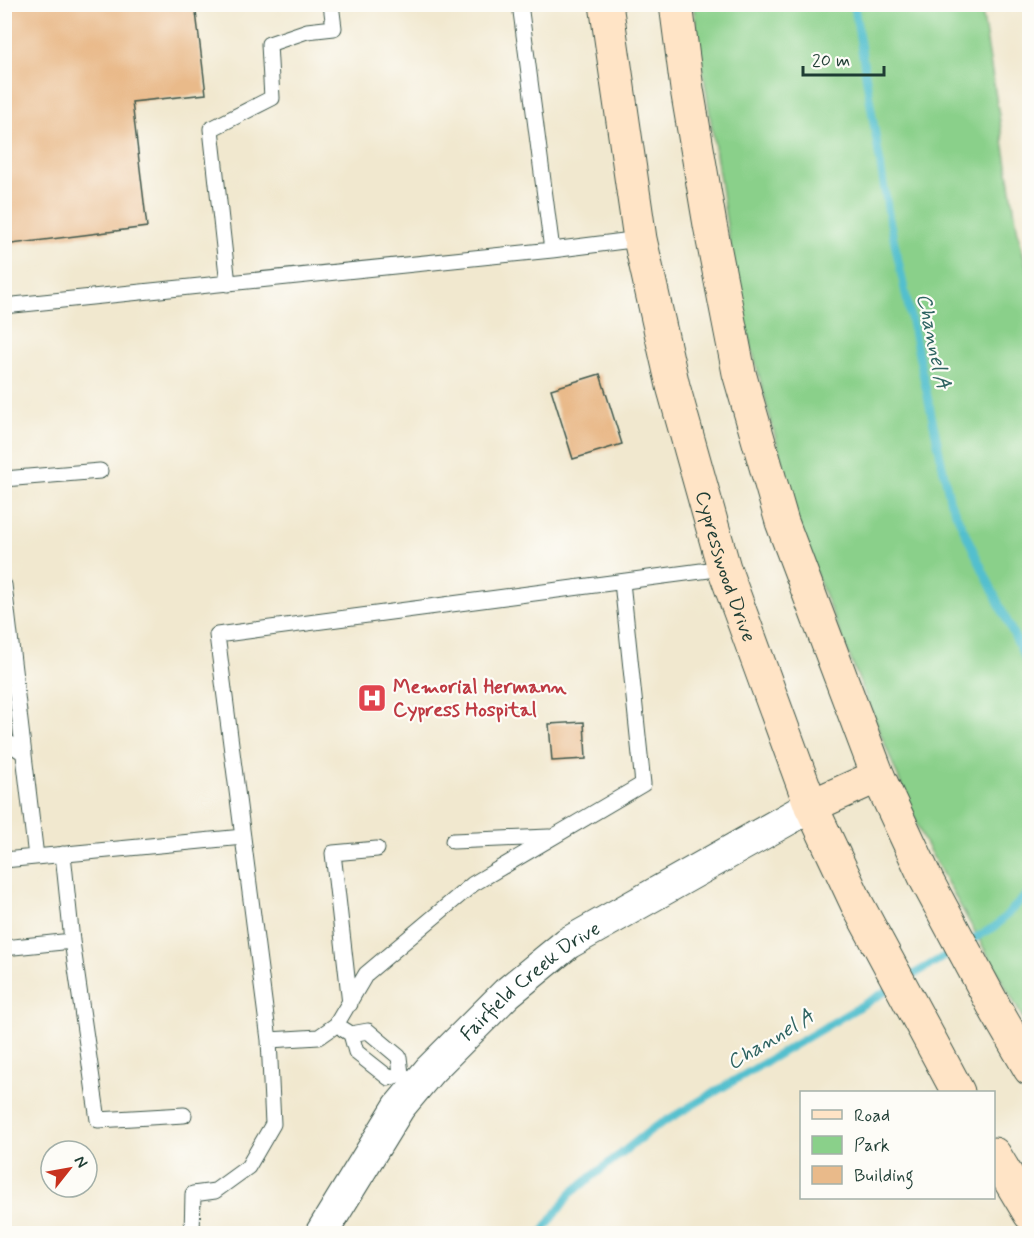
<svg xmlns="http://www.w3.org/2000/svg" width="1034" height="1238" font-family="Mynerve,sans-serif">
	<style>
		.green { fill: #8ad08a; stroke: #54865f; stroke-width: 1.5 }
		.lines { fill: none; stroke-linecap: round; stroke-linejoin: round }
		.stream { stroke: #53bfce; stroke-width: 8 }
		.building { fill: #e9ba8a }
		.service-casing { stroke: #3e574b; stroke-width: 17 }
		.minor-casing { stroke: #3e574b; stroke-width: 34 }
		.secondary-casing { stroke: #3e574b; stroke-width: 35 }
		.service { stroke: #fff; stroke-width: 15 }
		.minor { stroke: #fff; stroke-width: 32 }
		.secondary { stroke: #ffe4c6; stroke-width: 33 }
		.labels { text-anchor: middle; stroke-width: 4.5; stroke-linejoin: round; paint-order: stroke }
		.street-label { font-size: 20px; fill: #1f3d34; stroke: #fdfcf7 }
		.health-label { font-size: 20px; font-weight: bold; fill: #be3a42; stroke: #fdfcf7; text-anchor: start }
		.water-label { font-size: 21px; font-style: italic; fill: #2f6462; stroke: #fdfcf7 }
	</style>
	<rect width="100%" height="100%" fill="#fdfcf7"/>
	<filter id="ink" filterUnits="userSpaceOnUse"><feTurbulence type="fractalNoise" baseFrequency=".0167" numOctaves="2"/><feDisplacementMap in="SourceGraphic" scale="12" xChannelSelector="R" yChannelSelector="G"/><feConvolveMatrix kernelMatrix="1 2 1 2 8 2 1 2 1" color-interpolation-filters="sRGB"/></filter>
	<filter id="wash" filterUnits="userSpaceOnUse"><feTurbulence type="fractalNoise" baseFrequency=".008" numOctaves="4" result="noise"/><feDisplacementMap in="SourceGraphic" scale="24" xChannelSelector="R" yChannelSelector="G"/><feGaussianBlur stdDeviation="1.35" result="paint"/><feColorMatrix in="noise" values="0 0 0 0 0 0 0 0 0 0 0 0 0 0 0 0 0 1.4 0 .05"/><feComposite in="paint" operator="in"/></filter>
	<g filter="url(#wash)">
		<rect width="100%" height="100%" fill="#f1e8cf"/>
		<path class="green" d="M693,5h288l37,228 12,48 -1,748 -106,-190 -120,-298 -65,-244z"/>
		<g class="lines">
			<path class="stream" d="M854,4l35,213 61,284 80,168
				M968,942l28,-16 34,-35
				M904,980l53,-31
				M541,1234l29,-40 82,-65 241,-142"/>
		</g>
		<g id="blocks">
			<path class="building" d="M4,4h191l11,90 -74,8 15,125 -143,18z
				M600,374l22,70 -49,15 -22,-70z
				M4,681l6,32h-6z
				M584,722l2,37 -34,2 -3,-37z"/>
		</g>
	</g>
	<g filter="url(#ink)">
		<use href="#blocks" fill-opacity="0" stroke="#3e574b" stroke-width="1.5"/>
		<g class="lines">
			<g class="service-casing">
				<path id="service" d="M520,4l32,246 88,-11
					M228,284l-17,-155 61,-31 -3,-54 38,-13 27,-3 -3,-24
					M4,306l548,-56
					M4,479l96,-8
					M622,582l21,202 -170,100 -107,90 -30,51 -17,12 -50,3 -52,-405 507,-67
					M4,585l32,272
					M4,740l20,13
					M453,841l96,-4
					M63,854l9,87 26,179 86,-5
					M4,860l239,-23
					M4,948l68,-7
					M350,1004l-17,-151 44,-4
					M343,1029l8,5 5,18 33,26 12,-4
					M351,1034l17,-3 31,26 2,17 16,11
					M192,1234l1,-40 22,-3 33,-24 25,-43 -4,-84"/>
			</g>
			<g class="minor-casing">
				<g id="minor">
					<path id="s1" d="M321,1234l78,-127 31,-37 77,-77 61,-50 243,-137"/>
				</g>
			</g>
			<g class="secondary-casing">
				<g id="secondary">
					<path id="s2" d="M606,4l34,235 33,147 51,182 87,238 46,98 101,188"/>
					<path d="M676,4l11,85 23,136 29,148 43,149 96,254 49,105 70,131 33,57"/>
					<path d="M811,806l67,-30"/>
					<path d="M994,1154l36,60"/>
				</g>
			</g>
			<use href="#service" class="service"/>
			<use href="#minor" class="minor"/>
			<use href="#secondary" class="secondary"/>
		</g>
	</g>
	<defs>
		<g id="hospital-square" transform="scale(1.5)"><rect x="-9" y="-9" width="18" height="18" rx="4" fill="#e0444e" stroke="#fdfcf7"/><path d="M-5-5h3v3.5h4V-5h3V5h-3V1.5h-4V5h-3Z" fill="#fff"/></g>
	</defs>
	<g fill-rule="evenodd">
		<use href="#hospital-square" x="372" y="698"/>
	</g>
	<g class="labels">
		<g class="street-label">
			<text dy="7" stroke="none"><textPath href="#s2" startOffset="576">Cypresswood Drive</textPath></text>
			<text dy="7" stroke="none"><textPath href="#s1" startOffset="332">Fairfield Creek Drive</textPath></text>
		</g>
		<g class="health-label">
			<text x="393" y="693">Memorial Hermann<tspan x="393" dy="23">Cypress Hospital</tspan></text>
		</g>
		<g class="water-label">
			<text transform="translate(934 341) rotate(78)" y="7">Channel A</text>
			<text transform="translate(770 1039) rotate(-31)" y="7">Channel A</text>
		</g>
	</g>
	<rect width="1034" height="1238" fill="none" stroke="#fdfcf7" stroke-width="24"/>
	<rect x="800" y="1091" width="195" height="108" fill="#fdfcf7" stroke="#a4b0a9" stroke-width="1.5"/>
	<rect x="812" y="1110" width="30" height="9" fill="#ffe4c6" stroke="#a4b0a9" stroke-width="1.5"/>
	<text x="854" y="1121" font-size="18" fill="#1f3d34">Road</text>
	<rect x="812" y="1136" width="30" height="18" fill="#8ad08a" stroke="#a4b0a9" stroke-width="1.5"/>
	<text x="854" y="1151" font-size="18" fill="#1f3d34">Park</text>
	<rect x="812" y="1166" width="30" height="18" fill="#e9ba8a" stroke="#a4b0a9" stroke-width="1.5"/>
	<text x="854" y="1181" font-size="18" fill="#1f3d34">Building</text>
	<g transform="translate(69 1169) rotate(59)"><circle r="28" fill="#fdfcf7" stroke="#a4b0a9" stroke-width="1.5"/>
	<path d="M0-4.5L10 22L0 15L-10 22Z" fill="#c8321e"/>
	<text y="-9" font-size="16" font-weight="bold" text-anchor="middle" fill="#1f3d34">N</text>
	</g>
	<path d="M803 66v9h81v-9" fill="none" stroke="#1f3d34" stroke-width="3"/>
	<text x="812" y="66" font-size="18" fill="#1f3d34" stroke="#fdfcf7" stroke-width="4.5" paint-order="stroke">20 m</text>
</svg>
